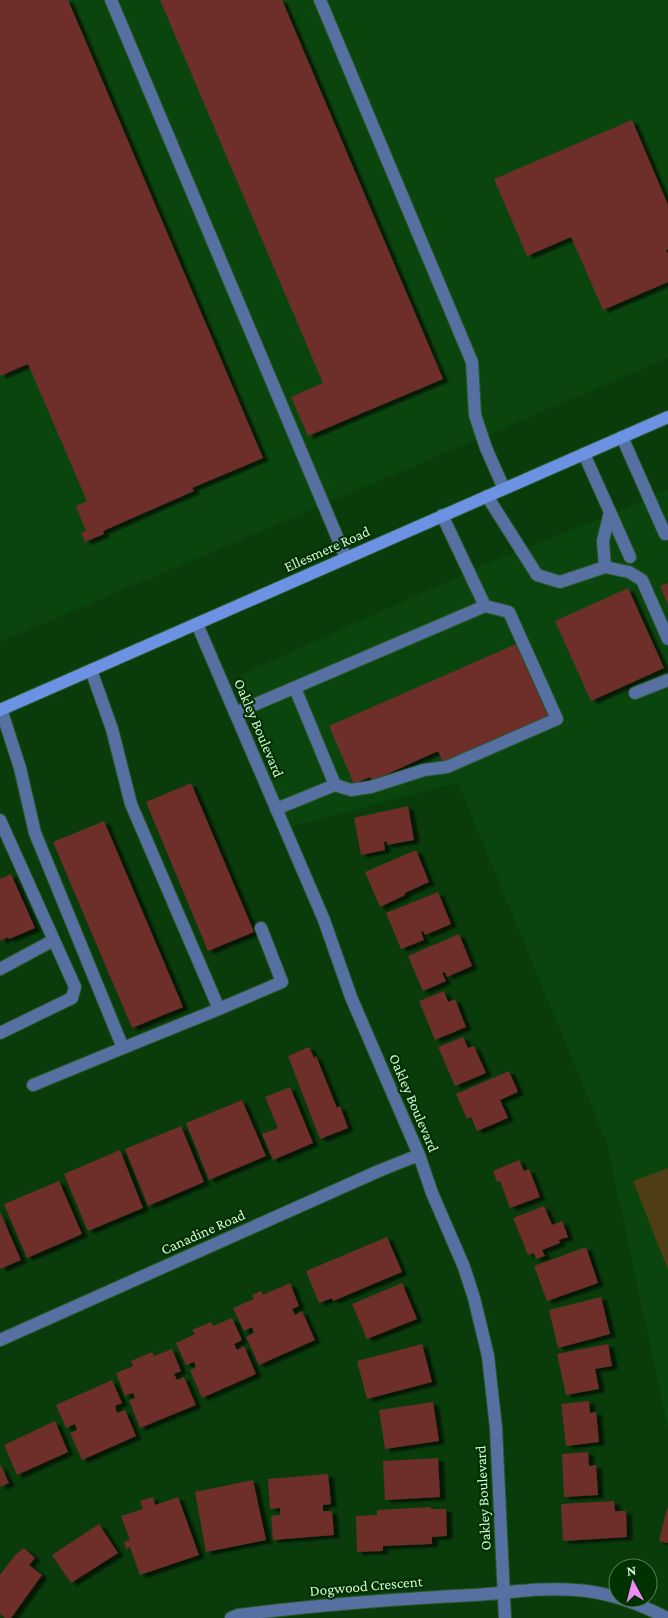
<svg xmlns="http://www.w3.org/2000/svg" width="668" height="1618" font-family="'Crimson Pro',serif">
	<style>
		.built { fill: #0b450e }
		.green { fill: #4f3d15 }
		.building { fill: #6e2e2c; filter: url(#shadow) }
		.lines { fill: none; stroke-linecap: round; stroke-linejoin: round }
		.lane-casing { stroke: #2a582b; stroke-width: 14 }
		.street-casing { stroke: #2a582b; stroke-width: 14 }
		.secondary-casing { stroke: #2a582b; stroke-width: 14 }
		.lane { stroke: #5770a2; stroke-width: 12 }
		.street { stroke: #5770a2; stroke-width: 12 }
		.secondary { stroke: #6b92e3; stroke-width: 12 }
		.labels { text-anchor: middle; stroke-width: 4.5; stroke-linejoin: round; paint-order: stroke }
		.street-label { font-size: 15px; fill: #d8f2d6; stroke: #003101 }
	</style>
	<defs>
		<filter id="shadow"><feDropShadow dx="5.5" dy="3" stdDeviation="1" flood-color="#0009"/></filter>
	</defs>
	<rect width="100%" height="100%" fill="#093b0b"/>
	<path class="built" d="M0,0h668v358l-668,284z
		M668,489v940l-61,-286 -149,-360 -174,45 -44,-153 262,-118 120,-47z"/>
	<path class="green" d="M668,1168v102l-35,-89z"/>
	<path class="building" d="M0,0h68l195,458 -71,30 2,3 -91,40 1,3 -19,8 -4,-9 5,-2 -10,-25 11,-5 -59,-137 -28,12z
		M160,0h122l161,379 -135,57 -17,-39 32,-14z
		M632,120l36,85v44l-2,1 2,4v28l-65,28 -32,-73 -44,19 -33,-77z
		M668,583v22l-8,-19z
		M628,588l36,80 -73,33 -36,-80z
		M516,644l32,72 -105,46 -5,-11 -66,30 -2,-4 -16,7 -25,-58z
		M191,783l63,149 -46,19 -62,-149z
		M408,806l6,34 -27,5v-3h-3l1,8 -24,5 -7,-37z
		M104,821l79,186 -51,21 -79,-186z
		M416,850l13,32 -24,11v2l-25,12 -15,-35z
		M11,874l24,54 -26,11 -1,-2 -8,4v-62z
		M438,892l13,32 -26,11 -2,-4 -2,1 3,8 -23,9 -15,-36z
		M459,934l13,32 -25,11 -2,-5 -3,1 4,8 -23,10 -15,-35z
		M444,991l4,11 7,-3 11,28 -31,13 -16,-39z
		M463,1037l5,11 6,-2 12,27 -31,13 -17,-39z
		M309,1047l5,11 2,-2 21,52 3,-2 8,22 -28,11 -32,-83z
		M509,1071l9,21 -18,8 8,18 -31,13 -6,-14 -4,2 -11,-25z
		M290,1087l23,56 -40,17 -11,-26 16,-6 -13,-31z
		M242,1100l24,56 -57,24 -23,-57z
		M181,1126l23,56 -56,24 -23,-57z
		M120,1150l23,58 -55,23 -24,-57z
		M519,1160l5,11 5,-2 11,28 -30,11 -10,-27 -3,1 -4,-11z
		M59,1181l23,53 -55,24 -23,-54z
		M544,1206l8,19 10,-4 6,16 -9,3 1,3 -18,7 3,6 -9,3 -2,-6 -6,2 -15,-37z
		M0,1212l21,48 -21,9z
		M387,1237l15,35 -69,29 -1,-3 -13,5 -13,-32z
		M586,1247l12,36 -51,18 -13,-35z
		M290,1283l9,23 -7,3 3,6 7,-4 13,29 -56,25 -13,-28 8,-4 -2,-6 -8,4 -11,-23 21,-9 -2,-4 9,-4 2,4z
		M402,1283l15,36 -50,20 -15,-35z
		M601,1297l9,37 -52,14 -9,-38z
		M232,1318l10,22 -8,4 3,6 7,-4 12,28 -54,24 -12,-28 6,-3 -2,-5 -8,3 -10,-22 19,-9 -3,-4 19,-8 2,4z
		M422,1344l10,38 -65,17 -10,-38z
		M608,1344l4,22 -17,3 4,20 -33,6 -9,-41z
		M172,1349l9,22 -7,3 3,6 7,-3 12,28 -56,23 -11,-28 6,-2 -2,-5 -8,3 -9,-23 17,-7 -2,-5 21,-9 2,4z
		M112,1380l10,23 -7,3 2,7 8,-3 11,26 -54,24 -12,-27 7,-3 -2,-6 -9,4 -10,-23z
		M589,1401l1,12 6,-1 3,30 -33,4 -5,-42z
		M433,1402l6,39 -54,8 -6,-39z
		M55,1421l13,31 -51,23 -13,-30z
		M588,1452l1,14 7,-1 2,30 -34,2 -2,-43z
		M438,1458l2,39 -55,3 -2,-39z
		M0,1464l9,19 -9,4z
		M328,1474l3,30 -8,1v6h9l2,24 -61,5 -2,-24 9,-1v-7l-10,1 -2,-30z
		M253,1480l13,60 -60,12 -11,-60z
		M153,1497l2,8 23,-8 21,58 -59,20 -10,-28 -4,2 -2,-7 6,-2 -9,-24 22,-7 -3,-8z
		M614,1501l1,10h11l1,26 -64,4 -2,-37z
		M431,1507v2h15l1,27 -15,1v7l-49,2v5l-26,1 -1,-36 21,-1v-5z
		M667,1508h1v35l-9,-2z
		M99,1524l19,29 -47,30 -19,-28z
		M24,1548l11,10 -6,7 13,10 -31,43h-6l-5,-4v-39l15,-20z"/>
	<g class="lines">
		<g class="lane-casing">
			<path id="lane" d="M111,0l235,558
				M320,0l152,362 3,53 11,33 18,41
				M622,437l43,97 3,-1
				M487,496l50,79 23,7 45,-15 -2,-26 7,-29 -26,-58
				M610,512l20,45
				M605,567l24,5 13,8 26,59
				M295,688l40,97 16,5 20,-3 53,-17 23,-3 110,-48 -48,-107 -24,-6
				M635,693l33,-13
				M1,709l19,59 15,65 88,215 96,-39 -88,-205 -19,-75 -21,-59
				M235,713l250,-107 -43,-91
				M276,809l59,-24
				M0,820l75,167 -3,11 -72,35
				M0,969l54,-29
				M219,1009l63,-27 -21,-54
				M33,1085l90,-37"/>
		</g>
		<g class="street-casing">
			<path id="street" d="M197,624l127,296 27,77 68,158 13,38 32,74 10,31 14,58 8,72 9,190
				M0,1340l381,-170 38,-15
				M231,1618l7,-3c79,-10 157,-16 236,-20 33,-2 68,-8 102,-5 31,2 64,14 91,28"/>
		</g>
		<g class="secondary-casing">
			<path id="secondary" d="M0,710l668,-293"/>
		</g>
		<use href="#lane" class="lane"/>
		<use href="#street" class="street"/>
		<use href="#secondary" class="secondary"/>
	</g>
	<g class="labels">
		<g class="street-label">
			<text transform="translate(327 549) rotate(-24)" y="5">Ellesmere Road</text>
			<text transform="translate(259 728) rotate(67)" y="5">Oakley Boulevard</text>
			<text transform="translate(414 1103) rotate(67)" y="5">Oakley Boulevard</text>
			<text transform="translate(203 1232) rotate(-24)" y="5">Canadine Road</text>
			<text transform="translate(483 1498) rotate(-93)" y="5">Oakley Boulevard</text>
			<text transform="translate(366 1586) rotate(-5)" y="5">Dogwood Crescent</text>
		</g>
	</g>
	<g transform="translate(633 1583) rotate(353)"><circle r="24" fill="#003101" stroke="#567e56"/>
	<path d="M0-4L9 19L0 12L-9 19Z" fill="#ee8cf8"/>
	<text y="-8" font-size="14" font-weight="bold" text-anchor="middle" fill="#d8f2d6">N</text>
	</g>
</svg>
